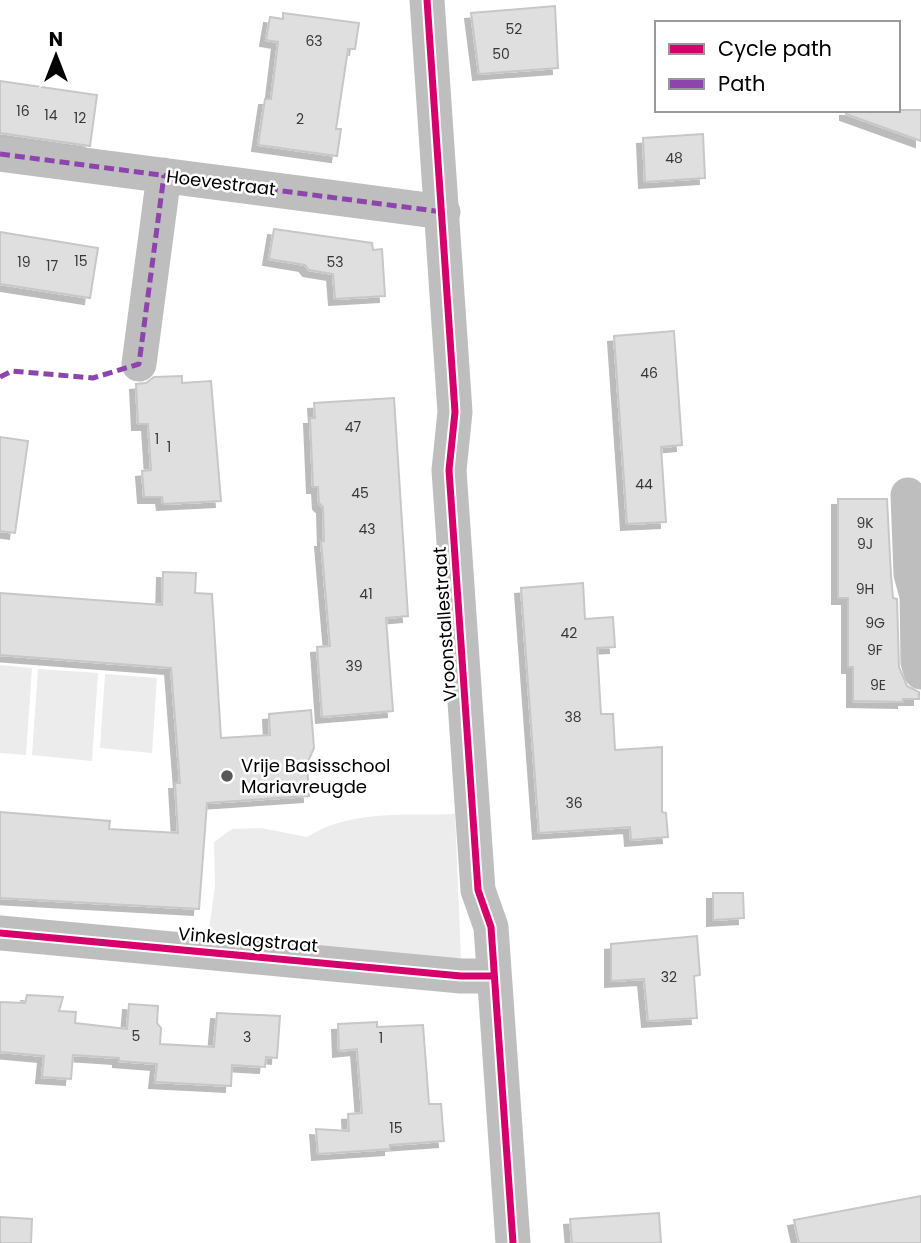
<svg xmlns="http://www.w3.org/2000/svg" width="921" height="1243" font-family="Poppins,sans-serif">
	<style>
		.green { fill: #ececec }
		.building { fill: #dfdfdf; stroke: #c7c7c7; stroke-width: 2; filter: url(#shadow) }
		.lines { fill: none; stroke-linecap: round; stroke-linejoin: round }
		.street { stroke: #bebebe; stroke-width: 35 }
		.quiet { stroke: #8e44ad; stroke-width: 5; stroke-dasharray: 10 5; stroke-linecap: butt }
		.cycleway-casing { stroke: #fff; stroke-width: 11 }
		.cycleway { stroke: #d6006c; stroke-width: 7 }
		.poi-dot { fill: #595959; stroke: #fff; stroke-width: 2.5 }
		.labels { text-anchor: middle; stroke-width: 5; stroke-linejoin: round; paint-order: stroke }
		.number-label { font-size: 14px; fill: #383838 }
		.street-label { font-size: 18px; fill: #000; stroke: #fff }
		.poi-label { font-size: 18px; fill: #000; stroke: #fff; text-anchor: start }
	</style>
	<defs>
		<filter id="shadow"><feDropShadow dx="-6" dy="6" stdDeviation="0" flood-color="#0004"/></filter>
	</defs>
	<rect width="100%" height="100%" fill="#fff"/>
	<path class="green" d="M0,665l32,3 -6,87 -26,-2z
		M38,669l60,4 -6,88 -60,-6z
		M105,674l52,4 -5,75 -52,-5z
		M455,814l6,145 -253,-22 7,-51 -1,-44 18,-13 29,-1 46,9c44,-28 98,-21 148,-23z"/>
	<path class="building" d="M555,6l3,62 -79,6 -8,-61z
		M283,13l76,10 -4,26h-7l-12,80h5l-4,27 -79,-11 7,-46h6l7,-57 -12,-2 4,-23 13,2z
		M0,81l97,14 -7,51 -90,-13z
		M846,110h75v31l-75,-27z
		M703,134l2,44 -60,4 -2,-44z
		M274,229l98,14 1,7 9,-1 3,47 -50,3 -2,-25 -24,-4 -4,-5 -36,-6z
		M0,232l98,16 -8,50 -90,-14z
		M674,331l8,114 -21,2 5,75 -39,2 -13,-188z
		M182,376v7l29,-2 10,120 -58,3 -1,-7h-18l-2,-26 9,-1 -3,-46h-10l-2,-40 10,-1 8,-6z
		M394,398l14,218 -22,2 7,93 -71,6 -5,-70 13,-1 -9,-105h3l-1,-34 -4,-4 -1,-16h-5l-3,-69h5l-1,-15z
		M0,437l28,4 -13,92 -15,-2z
		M838,499h49l4,76 2,23 4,1 2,68 8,19 12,6v7h-16v3l-50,-1v-34h-5v-69h-10z
		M163,572l33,1 -1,20 17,1 9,144 49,-3 -1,-21 42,-4 3,38 -7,16 2,32 -102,7 -8,106 -199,-11v-86l110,9 -1,8 69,4 -3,-50h5l-9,-115 -171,-13v-62l162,12z
		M583,583l2,36 28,-2 2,30 -18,1 4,66h12l2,36 47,-3v65l4,1 2,24 -37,3 -1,-13 -91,6 -18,-245z
		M713,893h30l1,25 -31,2z
		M697,936l3,39 -6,1 3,42 -49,3 -4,-42 -33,2v-37z
		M27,995l36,2 -4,14 17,1 -1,11 52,6 2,-25 29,2 -1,17 4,5 -1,16 54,3 3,-34 63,3 -3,42 -11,-1 -1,10 -33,-2 -1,21 -76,-4 2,-18 -38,-3v-3l-46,-3 -2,24 -29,-2 2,-21 -44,-4v-50l25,1z
		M377,1022v5l46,-2 6,79h12l3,37 -54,4v4l-72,5 -2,-25 33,2 -1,-17 14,-1 -5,-64 -18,2 -1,-27z
		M921,1196v47h-122l-5,-23z
		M659,1213l2,30h-89l-2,-24z
		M0,1217l32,2 -1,24h-31z"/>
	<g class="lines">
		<path class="street" d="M427,0l28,412 -6,58 29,420 13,37 22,316
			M0,154l443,58
			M139,364l25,-189
			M908,495l3,79 6,22 1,66 3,10
			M0,933l461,43h32"/>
		<path class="quiet" d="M0,154l443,58
			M0,377l12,-6 81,7 46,-14 25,-189"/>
		<g class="cycleway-casing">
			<path id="cycleway" d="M427,0l28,412 -6,58 29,420 13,37 22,316
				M0,933l461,43h32"/>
		</g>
		<use href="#cycleway" class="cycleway"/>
	</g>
	<circle class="poi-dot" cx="227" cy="776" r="7"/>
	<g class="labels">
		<g class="number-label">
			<text x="514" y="34">52</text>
			<text x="314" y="46">63</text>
			<text x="501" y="59">50</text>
			<text x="23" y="116">16</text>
			<text x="51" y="120">14</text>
			<text x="80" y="123">12</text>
			<text x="300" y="124">2</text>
			<text x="674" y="163">48</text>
			<text x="81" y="266">15</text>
			<text x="24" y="267">19</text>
			<text x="335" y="267">53</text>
			<text x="52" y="271">17</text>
			<text x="649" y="378">46</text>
			<text x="353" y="432">47</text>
			<text x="157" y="444">1</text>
			<text x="169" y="452">1</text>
			<text x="644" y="489">44</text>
			<text x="360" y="498">45</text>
			<text x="865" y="528">9K</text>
			<text x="367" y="534">43</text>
			<text x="865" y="549">9J</text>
			<text x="865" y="594">9H</text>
			<text x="366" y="599">41</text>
			<text x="875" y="628">9G</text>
			<text x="569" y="638">42</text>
			<text x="875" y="655">9F</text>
			<text x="354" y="671">39</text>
			<text x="878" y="690">9E</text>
			<text x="573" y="722">38</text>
			<text x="574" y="808">36</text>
			<text x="669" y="982">32</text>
			<text x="136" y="1041">5</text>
			<text x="247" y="1042">3</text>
			<text x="381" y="1043">1</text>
			<text x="396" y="1133">15</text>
		</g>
		<g class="street-label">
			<text transform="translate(221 183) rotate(7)" y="6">Hoevestraat</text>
			<text transform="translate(445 624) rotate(-94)" y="6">Vroonstallestraat</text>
			<text transform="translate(248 940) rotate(5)" y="6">Vinkeslagstraat</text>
		</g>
		<g class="poi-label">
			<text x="241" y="772">Vrije Basisschool<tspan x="241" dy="21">Mariavreugde</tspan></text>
		</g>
	</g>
	<rect x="655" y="21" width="245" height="91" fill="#ffffff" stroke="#999999" stroke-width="2"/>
	<rect x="669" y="44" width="35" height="10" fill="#d6006c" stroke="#999999" stroke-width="2"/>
	<text x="718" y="56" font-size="21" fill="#000000">Cycle path</text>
	<rect x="669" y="79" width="35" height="10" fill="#8e44ad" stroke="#999999" stroke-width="2"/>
	<text x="718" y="91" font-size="21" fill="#000000">Path</text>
	<g transform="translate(56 56)" stroke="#ffffff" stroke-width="5" paint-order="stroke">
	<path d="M0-5L12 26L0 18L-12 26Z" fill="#000000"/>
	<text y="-10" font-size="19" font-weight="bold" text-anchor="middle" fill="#000000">N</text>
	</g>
</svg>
